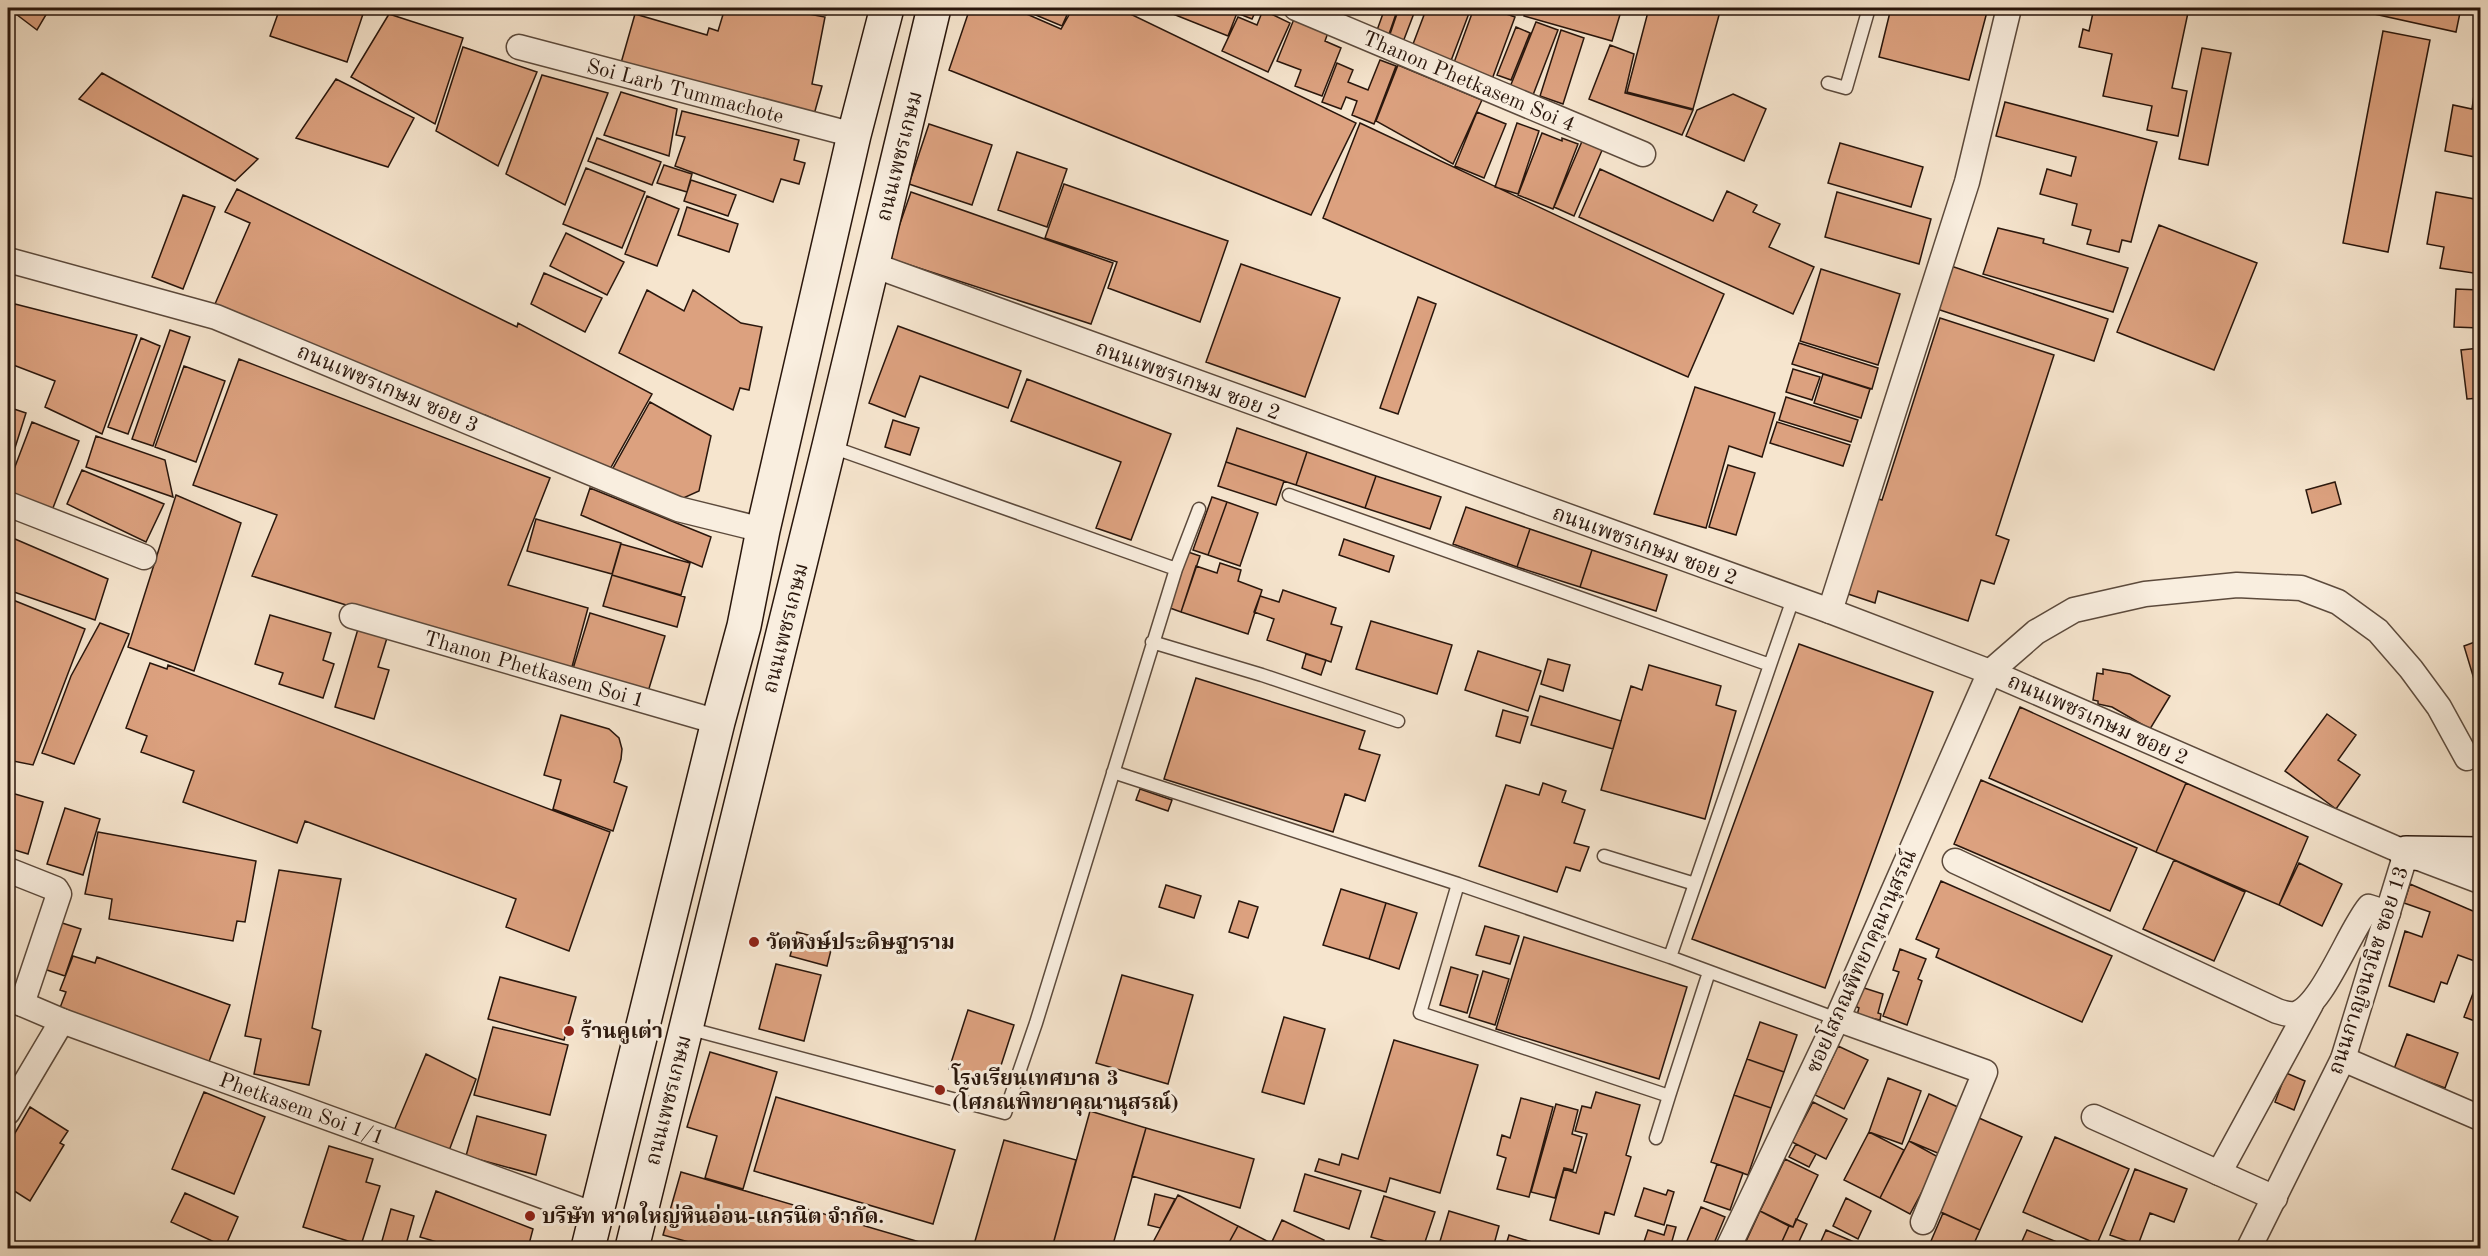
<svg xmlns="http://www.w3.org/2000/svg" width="2488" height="1256" font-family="'Old Standard TT','Noto Serif Thai',serif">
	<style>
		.building { fill: #dca17f; stroke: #29160c; stroke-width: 1.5 }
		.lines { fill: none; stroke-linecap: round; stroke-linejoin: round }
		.lane-casing { stroke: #5c4a3c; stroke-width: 15 }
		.street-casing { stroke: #5c4a3c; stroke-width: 27 }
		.secondary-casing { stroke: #29160c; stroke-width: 36 }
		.lane { stroke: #f9eedf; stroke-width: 12 }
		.street { stroke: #f9eedf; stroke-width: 24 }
		.secondary { stroke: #f9eedf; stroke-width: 33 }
		.poi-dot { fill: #8f2418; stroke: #f9eedf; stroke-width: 2 }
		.labels { text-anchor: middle; stroke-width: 6; stroke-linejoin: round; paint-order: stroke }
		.street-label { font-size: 21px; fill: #29160c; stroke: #f9eedf }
		.poi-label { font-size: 21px; font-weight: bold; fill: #29160c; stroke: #f9eedf; text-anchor: start }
	</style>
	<rect width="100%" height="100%" fill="#f6e5ce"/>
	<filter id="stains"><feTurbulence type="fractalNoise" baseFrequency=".00333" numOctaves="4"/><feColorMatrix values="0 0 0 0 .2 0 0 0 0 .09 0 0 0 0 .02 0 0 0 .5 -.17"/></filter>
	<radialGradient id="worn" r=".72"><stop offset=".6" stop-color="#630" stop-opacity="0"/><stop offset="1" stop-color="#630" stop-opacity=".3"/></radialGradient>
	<path class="building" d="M8,8h42l-13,22z
		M280,8h85l-18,54 -77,-26z
		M725,8h51l49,9 -13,67 10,2 -7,25 -8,7 -186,-55 14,-49 72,21 2,-7 9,3z
		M789,8h39l-2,7z
		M970,8h43l48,21 12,-21h45l238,115 -45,92 -362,-145z
		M1019,8h51l-8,18z
		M1158,8h99l-5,11 -15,-6 -9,23z
		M1385,8h13l-10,29 -12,-4z
		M1399,8h17l-13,34 -14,-5z
		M1417,8h54l-22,58 -39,-14 14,-37 -8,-4z
		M1474,8h15l26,9 -24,65 -39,-14z
		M1526,8h96l-10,33 -88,-25z
		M1649,8h72l-28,101 -66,-17z
		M1891,8h97l-19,72 -90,-23z
		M2094,8h95l-17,80 15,3 -9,45 -31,-6 5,-24 -49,-10 9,-42 -33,-7 4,-18 6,2z
		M2347,8h114l-5,24z
		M1263,10l27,13 -22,49 -46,-21 16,-34 19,8z
		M389,14l74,24 -28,86 -84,-47z
		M1294,19l36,8 -5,14 16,7 -19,48 -27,-10 6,-16 -24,-9z
		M1536,22l22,8 -25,65 -23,-8z
		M1516,27l14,6 -19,47 -14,-5z
		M1561,30l23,8 -21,66 -23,-8z
		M2383,31l47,9 -42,212 -45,-9z
		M1610,45l24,9 -9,39 68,17 -11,25 -93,-36z
		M463,47l74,25 -39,94 -62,-35z
		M2202,48l29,5 -23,112 -29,-6z
		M1380,60l16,6 -22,58 -22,-9 5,-14 -11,-4 -5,12 -19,-7 15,-39 16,7 -5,12 20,8z
		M1398,65l84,35 -29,64 -77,-43z
		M102,73l156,86 -23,22 -156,-82z
		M542,75l66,18 -43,112 -59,-31z
		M336,79l78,39 -26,49 -92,-29z
		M2475,88l5,1v69l-35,-7 8,-46 19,4z
		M621,92l56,17 -8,47 -65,-21z
		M1733,94l33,15 -22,52 -58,-25 11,-26z
		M2005,102l152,40 -26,100 -9,-2 -3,12 -32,-8 4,-14 -19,-5 5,-21 -37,-10 7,-25 24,7 5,-19 -80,-21z
		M682,111l117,29 -5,20 11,3 -6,21 -18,-5 -8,23 -98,-36 10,-29 -9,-2z
		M1477,112l29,12 -22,54 -29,-12z
		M1360,123l364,171 -36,83 -365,-159z
		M1517,123l22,8 -21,63 -23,-7z
		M929,124l63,21 -20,60 -63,-21z
		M1542,133l20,8v-3l16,6 -25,65 -35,-14z
		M597,138l64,24 -9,23 -64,-24z
		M1583,139l20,9 -29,68 -20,-9z
		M1840,143l83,24 -12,40 -83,-24z
		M1017,152l50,17 -20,58 -49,-17z
		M664,165l28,9 -5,18 -30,-9z
		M586,168l59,24 -23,56 -59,-24z
		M1600,169l113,52 14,-30 30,14 -4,7 27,12 -11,23 45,20 -21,47 -214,-97z
		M691,180l45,15 -8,21 -44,-15z
		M1064,184l164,57 -28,81 -92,-34 9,-26 -72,-24z
		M237,189l280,138 1,-4 134,71 -42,75 -125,-54 -2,5 -268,-116 35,-81 -25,-11z
		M911,192l202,71 -22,61 -203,-66z
		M1837,192l94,27 -12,45 -94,-27z
		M2436,192l44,8v74l-40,-6 4,-21 -17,-3z
		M183,195l32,12 -32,82 -31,-12z
		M647,196l32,13 -22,57 -32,-12z
		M687,207l51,17 -9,28 -51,-17z
		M2159,225l98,38 -43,107 -97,-38z
		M1998,228l46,11 -1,4 85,25 -15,44 -130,-38z
		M566,233l58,29 -17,33 -57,-29z
		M1241,264l99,34 -35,99 -99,-35z
		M1951,266l157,53 -14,42 -157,-52z
		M1821,269l79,25 -22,71 -78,-24z
		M544,273l58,25 -17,34 -54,-28z
		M2456,289l24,1v38l-26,-1z
		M647,290l37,21 9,-21 48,33 21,4 -13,63 -9,-2 -7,22 -114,-57z
		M1418,297l18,7 -38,110 -18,-6z
		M15,304l122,31 -35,99 -57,-27 10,-26 -47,-18v-38z
		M1940,318l114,37 -58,180 13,5 -15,44 -13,-4 -13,41 -90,-30 -3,12 -30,-10 30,-95 7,2z
		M898,326l123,45 -13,37 -88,-32 -15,41 -36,-14z
		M170,330l20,7 -37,109 -21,-7z
		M141,338l19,8 -32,88 -20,-7z
		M1799,343l79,25 -6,21 -80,-25z
		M2480,348v50l-13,1 -6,-49z
		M239,359l311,119 -42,107 80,23 -18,66 -318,-98 25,-61 -84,-30z
		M184,366l41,15 -29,81 -41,-15z
		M1793,369l27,8 -8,23 -26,-8z
		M1823,374l47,15 -9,29 -47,-15z
		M1027,379l144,55 -40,106 -35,-12 25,-66 -110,-41z
		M1695,387l80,26 -13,44 -33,-11 -23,82 -52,-14z
		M1786,397l72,23 -7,22 -72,-22z
		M650,402l61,34 -12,55 -20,9 -67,-30z
		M8,407l18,6 -18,57z
		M893,420l26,8 -9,27 -25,-8z
		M32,422l47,19 -28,72 -43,-17v-11z
		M1777,422l73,23 -7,21 -73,-23z
		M1237,428l70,24 -11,33 -70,-23z
		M96,436l69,24 8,37 -87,-30z
		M1307,452l69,24 -11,32 -69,-23z
		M1226,462l58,19 -8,24 -58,-19z
		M1728,465l27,8 -19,62 -27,-8z
		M82,470l82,34 -18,38 -79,-38z
		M1376,476l65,21 -11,32 -65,-21z
		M2335,482l6,22 -29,9 -6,-23z
		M590,488l121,49 -9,30 -121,-52z
		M176,495l65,28 -47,148 -66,-24z
		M1212,497l15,5 -19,53 -15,-5z
		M1227,502l31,11 -18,53 -32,-11z
		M1466,507l64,22 -13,38 -64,-23z
		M536,519l85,24 -9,31 -85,-23z
		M1530,529l62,21 -12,37 -63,-20z
		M8,536l100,43 -13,41 -87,-30z
		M1344,539l50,17 -5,16 -50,-17z
		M621,544l69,19 -9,32 -69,-20z
		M1592,550l75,25 -11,36 -76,-24z
		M1188,552l12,4 -19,56 -11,-4z
		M1220,563l21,7 -3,11 24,9 -14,44 -67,-22 15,-46 21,7z
		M612,575l73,22 -8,30 -74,-21z
		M1283,590l53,18 -5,16 11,3 -11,35 -64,-22 7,-21 -20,-7 6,-16 19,6z
		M8,598l77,31 -52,136 -25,-5z
		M590,613l75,23 -18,59 -75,-23z
		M270,615l61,18 -8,27 11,4 -11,34 -44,-14 4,-11 -28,-9z
		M1371,621l81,24 -15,49 -81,-25z
		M100,623l29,11 -55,130 -32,-11 29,-77z
		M358,629l29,9 -9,29 11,3 -15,49 -39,-12z
		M2480,640v59l-16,-53z
		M1799,644l134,48 -108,296 -133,-49z
		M1478,651l63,20 -13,40 -63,-21z
		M1306,654l20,6 -5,15 -19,-7z
		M1548,659l22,6 -7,26 -22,-7z
		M150,663l17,6 1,-4 442,167 -41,119 -63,-24 10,-28 -211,-78 -8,22 -114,-41 11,-31 -53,-19 6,-16 -21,-8z
		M1649,665l72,21 -5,19 20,6 -31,108 -104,-29 30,-104 11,4z
		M2103,669l27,5 40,22 -20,33 -38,-22 -14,-3v-3l-5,-1 4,-27 6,1z
		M1196,678l169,53 -6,18 21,6 -15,46 -20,-7 -12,38 -169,-53z
		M1540,696l81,25 -8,28 -82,-24z
		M2020,707l166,76 -30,69 -167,-74z
		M1503,710l25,7 -8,26 -24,-7z
		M2327,714l29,21 -18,25 22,15 -24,34 -51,-38z
		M561,715l48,14 10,9 3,11 -1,10 -7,23 13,5 -14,44 -60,-22 8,-29 -17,-5z
		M1981,780l156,68 -27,63 -156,-67z
		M1543,783l23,8 -4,11 23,8 -11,33 15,4 -9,24 -14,-4 -9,25 -78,-26 27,-81 33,10z
		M2186,783l122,54 -29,68 -123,-53z
		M1140,789l32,11 -4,11 -32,-11z
		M8,792l35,10 -15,52 -20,-6z
		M65,808l35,11 -17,56 -36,-11z
		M98,832l158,29 -11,61 -8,-1 -4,20 -124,-22 3,-20 -27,-5z
		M2174,860l71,32 -31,69 -71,-32z
		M2299,863l43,21 -20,42 -43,-21z
		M279,870l62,9 -29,149 9,3 -12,54 -55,-11 7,-35 -16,-3z
		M1941,881l171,75 -30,66 -146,-65 3,-8 -23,-10z
		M2410,884l70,30v49l-22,-8 -11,29 -6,-2 -7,20 -45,-16 16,-55 17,6 8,-25 -26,-9z
		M1166,885l35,11 -7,22 -35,-11z
		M1341,889l45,14 -17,56 -46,-14z
		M1239,901l19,6 -10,31 -19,-6z
		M1386,903l31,10 -18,56 -30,-10z
		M59,922l22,7 -16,47 -21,-7z
		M1485,926l34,10 -9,28 -34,-9z
		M797,932l36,10 -6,24 -37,-10z
		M1524,937l163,50 -28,92 -163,-50z
		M1900,949l26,10 -8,20 4,2 -15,44 -24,-9 16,-44 -6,-2z
		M73,956l22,7 2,-6 133,48 -23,62 -149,-54 8,-21 -6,-2z
		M776,964l45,11 -17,66 -45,-12z
		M1451,967l27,8 -11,38 -27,-8z
		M1483,971l26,8 -14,46 -26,-8z
		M1122,975l71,20 -25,89 -72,-21z
		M2480,975v48l-16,-6z
		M500,977l76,20 -12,43 -76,-21z
		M1861,987l22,7 -5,19 3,1 -1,6 -23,-5 2,-7 -4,-2z
		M968,1010l46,15 -19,59 -46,-15z
		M1284,1017l41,12 -21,75 -42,-12z
		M1760,1022l37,13 -13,37 -37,-13z
		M493,1027l75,18 -18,70 -76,-20z
		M2407,1034l51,19 -13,35 -51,-19z
		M1394,1040l84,25 -38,128 -50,-15 -4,14 -71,-21 4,-12 20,6 3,-11 16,5z
		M1838,1046l30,14 -24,49 -29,-14z
		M710,1052l67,20 -34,117 -38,-11 12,-42 -30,-9z
		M426,1054l50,25 -29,77 -54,-23z
		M1747,1059l37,13 -13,36 -37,-13z
		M2286,1073l19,8 -11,29 -19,-8z
		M1888,1078l33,13 -19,53 -33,-12z
		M204,1092l61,25 -31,77 -62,-25z
		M1596,1092l44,13 -14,50 5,2 -17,58 -9,-3 -6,22 -49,-14 14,-51 12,4 11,-39 -12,-3 7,-25 9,2z
		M1929,1094l31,14 -20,46 -31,-13z
		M1734,1095l37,13 -23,67 -37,-13z
		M776,1097l179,53 -22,74 -179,-53z
		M1521,1098l32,9 -24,90 -32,-8 9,-31 -9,-3 5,-20 8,3z
		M1813,1102l34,17 -21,40 -34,-17z
		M1556,1104l22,6 -6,24 10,3 -9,33 -9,-2 -9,30 -24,-6z
		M30,1107l38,24 -8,12 4,2 -34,56 -22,-14v-42z
		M1090,1111l56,17 -34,120h-60z
		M477,1116l69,19 -10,40 -70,-19z
		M1979,1118l43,19 -42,93 -42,-19z
		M1146,1128l108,31 -14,49 -108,-32z
		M1869,1132l35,18 -24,48 -36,-18z
		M2055,1137l74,32 -32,75 -74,-32z
		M1004,1140l72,20 -24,88h-79z
		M1909,1141l31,17 -30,56 -30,-16z
		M1796,1144l20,10 -7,13 -20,-10z
		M329,1146l44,13 -7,23 14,4 -19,59 -58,-18z
		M1785,1159l33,16 -25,52 -33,-16z
		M1717,1164l26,9 -13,37 -26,-9z
		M2135,1169l52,20 -13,33 -24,-9 -12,32 -28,-10z
		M681,1172l259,76h-229l-48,-13z
		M1305,1174l56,17 -12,38 -55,-18z
		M1644,1188l22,7 2,-5 6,2 -10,33 -29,-9z
		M436,1191l97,38 -5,19h-71l-37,-11z
		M185,1193l53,24 -13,30 -54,-25z
		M1155,1194l20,5 -15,29 -12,-3z
		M1178,1195l60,31 -12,22h-76z
		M1384,1196l51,16 -12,36h-14l-38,-11z
		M1846,1198l25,13 -13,28 -25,-13z
		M1701,1207l24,10 -13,31h-28z
		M391,1209l23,7 -9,32h-25z
		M1449,1211l50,15 -6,22h-55z
		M1760,1211l29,15 -10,22h-36z
		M1943,1213l37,17 -8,18h-44z
		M1796,1219l11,5 -11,24h-17l10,-22 4,1z
		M1282,1220l42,20 -4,8h-51z
		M1667,1225l9,2 -6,21h-28l6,-18 16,5z
		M1238,1226l33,17 -2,5h-43z
		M1826,1230l42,18h-50z
		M2027,1230l45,18h-53z
		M1509,1235l42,13h-46z
		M8,1236l17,12h-17z"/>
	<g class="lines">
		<g class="lane-casing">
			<path id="lane" d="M1828,83l18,5 23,-80
				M829,446l347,123
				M1289,495l481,170 -100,292
				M1152,642l110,33 136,46
				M1770,665l23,-66
				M1113,772l345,112
				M1604,856l91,28
				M1709,972l-40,124 -249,-83 38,-129 212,73 167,62
				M687,1028l318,85 31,-90 140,-454 23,-60
				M1656,1138l13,-42"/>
		</g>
		<g class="street-casing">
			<g id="street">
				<path id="s1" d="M1296,8l347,146"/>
				<path id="s2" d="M519,47l335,88"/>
				<path d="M8,260l208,57 462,192 85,21"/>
				<path d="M873,265l957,346 160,61 416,181 74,28"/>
				<path d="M8,504l136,53"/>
				<path d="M1830,611l137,-429 42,-174"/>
				<path id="s3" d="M352,616l366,106"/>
				<path d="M1955,861l322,150c6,2 12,4 18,3 27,-7 54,-83 74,-107l19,6"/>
				<path d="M8,870l48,19 3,5 -37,110"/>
				<path id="s4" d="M8,998l54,23 533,194"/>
				<path d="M1837,1019l148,53 -62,150"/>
				<path d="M2343,1059l137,59"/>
				<path d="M8,1112l54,-91"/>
				<path d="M2094,1117l181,81"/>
				<path d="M2219,1173l92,-169"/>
				<path d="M1728,1248l109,-229 153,-347 46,-40 38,-22 71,-16 92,-9 64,3 37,14 40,29 33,38 28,38 28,51"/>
				<path d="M2249,1248l94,-189 63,-206"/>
			</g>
		</g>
		<g class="secondary-casing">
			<path id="secondary" d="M2406,853l74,1
				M588,1248l130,-526 26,-96 19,-96 91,-395 33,-127
				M632,1248l197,-802 105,-438"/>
		</g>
		<use href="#lane" class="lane"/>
		<use href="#street" class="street"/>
		<use href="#secondary" class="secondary"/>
	</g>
	<g class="poi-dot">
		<circle cx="754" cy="942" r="6"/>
		<circle cx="569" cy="1031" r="6"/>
		<circle cx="940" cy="1090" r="6"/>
		<circle cx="530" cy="1216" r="6"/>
	</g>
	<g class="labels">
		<g class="street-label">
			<text dy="7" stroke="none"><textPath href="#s1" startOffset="188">Thanon Phetkasem Soi 4</textPath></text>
			<text dy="7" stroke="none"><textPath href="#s2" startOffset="172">Soi Larb Tummachote</textPath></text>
			<text transform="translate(899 156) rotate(-76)" y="7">ถนนเพชรเกษม</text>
			<text transform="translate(1188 380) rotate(20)" y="7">ถนนเพชรเกษม ซอย 2</text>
			<text transform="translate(388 388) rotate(23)" y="7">ถนนเพชรเกษม ซอย 3</text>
			<text transform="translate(1645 545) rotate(20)" y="7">ถนนเพชรเกษม ซอย 2</text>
			<text transform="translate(785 628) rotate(-76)" y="7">ถนนเพชรเกษม</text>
			<text dy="7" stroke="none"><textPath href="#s3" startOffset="190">Thanon Phetkasem Soi 1</textPath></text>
			<text transform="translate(2098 719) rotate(24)" y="7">ถนนเพชรเกษม ซอย 2</text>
			<text transform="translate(1861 961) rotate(-66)" y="7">ซอยโสภณพิทยาคุณานุสรณ์</text>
			<text transform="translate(2368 970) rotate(-72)" y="7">ถนนกาญจนวนิช ซอย 13</text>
			<text transform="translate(668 1100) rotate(-76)" y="7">ถนนเพชรเกษม</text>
			<text dy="7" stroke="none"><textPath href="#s4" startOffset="314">Phetkasem Soi 1/1</textPath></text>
		</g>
		<g class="poi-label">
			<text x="766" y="949">วัดหงษ์ประดิษฐาราม</text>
			<text x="581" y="1038">ร้านคูเต่า</text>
			<text x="952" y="1085">โรงเรียนเทศบาล 3<tspan x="952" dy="24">(โศภณพิทยาคุณานุสรณ์)</tspan></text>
			<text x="542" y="1223">บริษัท หาดใหญ่หินอ่อน-แกรนิต จำกัด.</text>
		</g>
	</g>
	<rect width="2488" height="1256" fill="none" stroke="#f6e5ce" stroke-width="30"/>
	<rect x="9" y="9" width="2470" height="1238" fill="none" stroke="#29160c" stroke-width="3"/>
	<rect x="15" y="15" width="2458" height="1226" fill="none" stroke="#29160c" stroke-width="1.5"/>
	<rect width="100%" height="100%" filter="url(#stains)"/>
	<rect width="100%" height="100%" fill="url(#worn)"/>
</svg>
